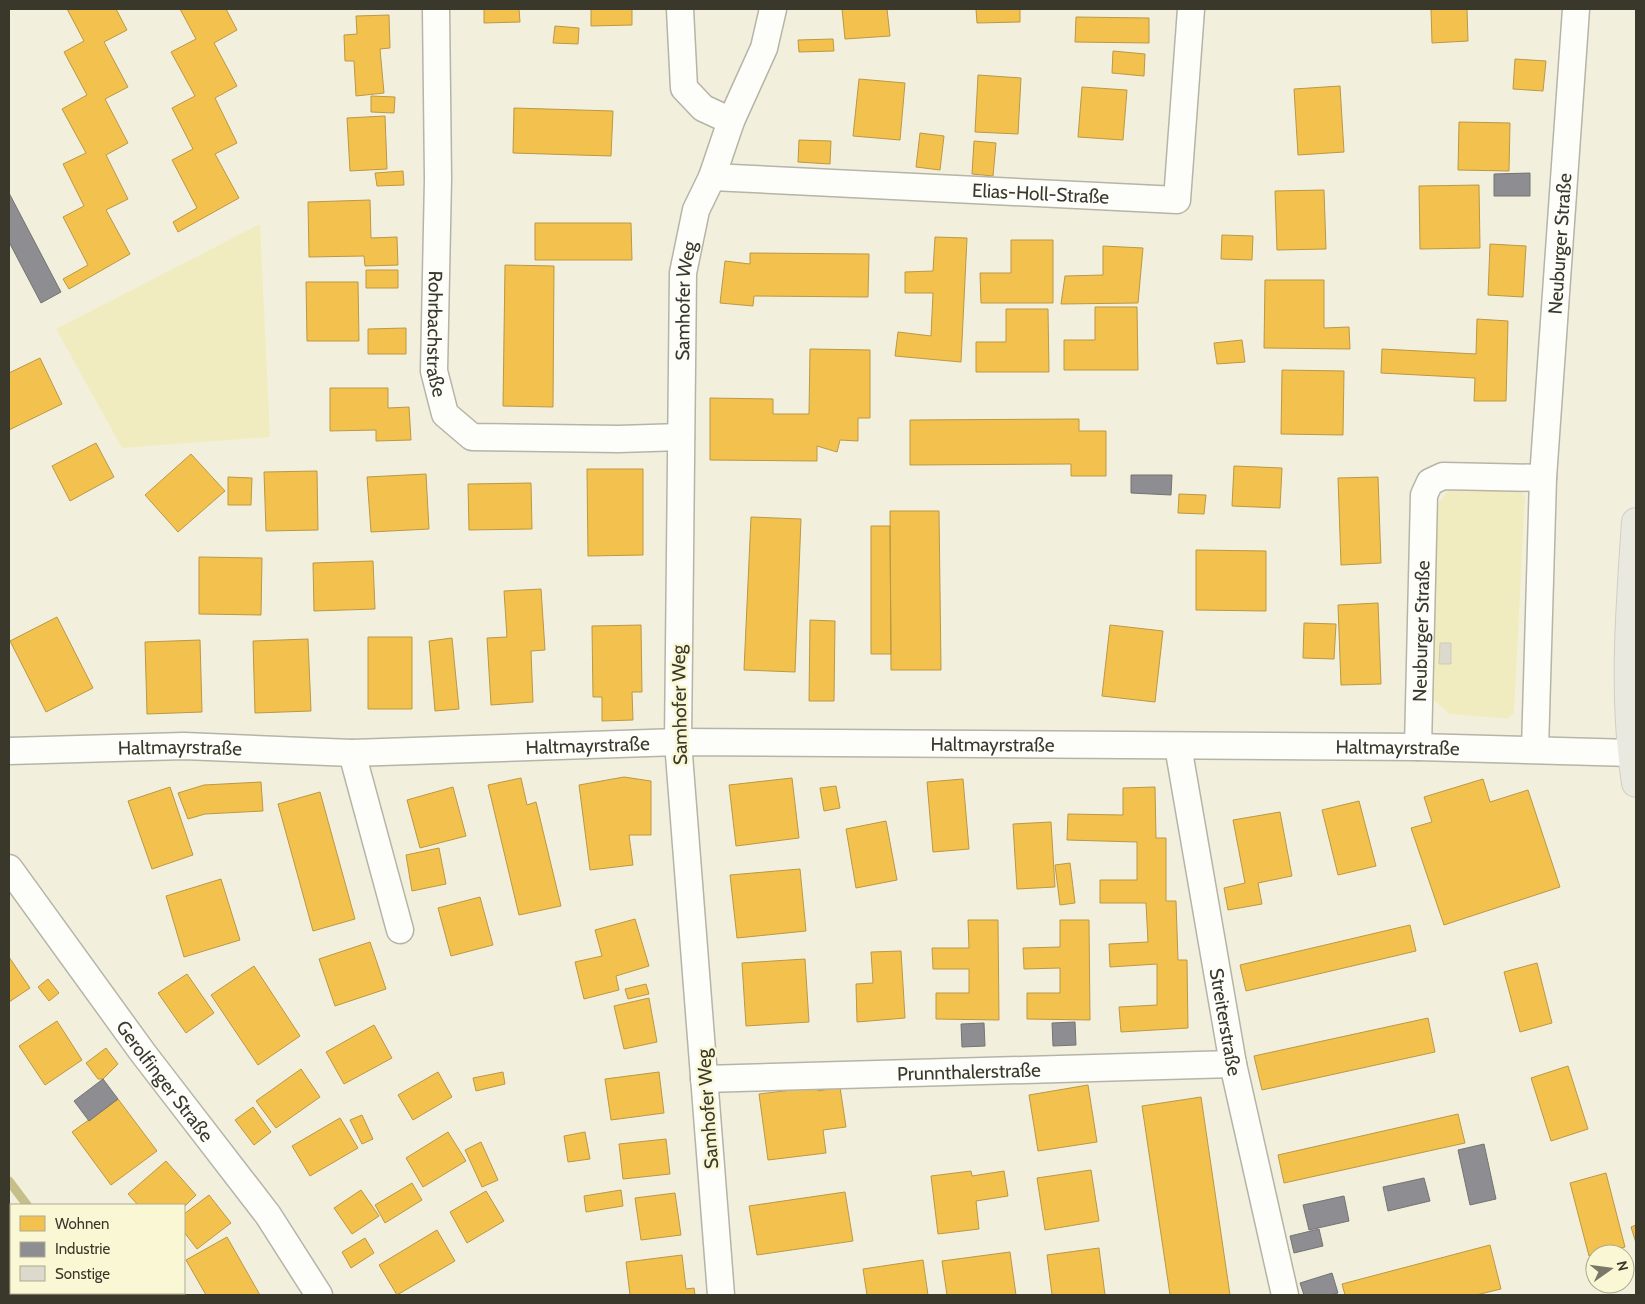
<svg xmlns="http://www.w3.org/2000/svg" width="1645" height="1304" font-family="Cabin,sans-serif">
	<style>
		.green { fill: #f0ecc0 }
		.homes { fill: #f2c14e; stroke: #bb9844 }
		.industry { fill: #8d8d92; stroke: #747473 }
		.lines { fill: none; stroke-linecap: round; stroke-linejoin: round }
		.stream { stroke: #c5bf8a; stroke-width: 9 }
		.building { fill: #dcdacc; stroke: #cdcbbd }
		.minor-casing { stroke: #b6b4a6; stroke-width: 29 }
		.major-casing { stroke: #cfcec5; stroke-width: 30 }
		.minor { stroke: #fdfdfa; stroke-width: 26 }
		.major { stroke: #eae9e0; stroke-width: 28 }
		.labels { text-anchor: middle; stroke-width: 5; stroke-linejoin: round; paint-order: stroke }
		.street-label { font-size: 19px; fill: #3a382b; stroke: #faf7d5 }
	</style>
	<rect width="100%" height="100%" fill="#f2f0dd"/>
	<path class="green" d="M260,224l10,213 -148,11 -66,-119z
		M1452,486h61l12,10 -11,217 -6,6 -59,-5 -16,-15 1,-190z"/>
	<path class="homes" d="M67,9h49l11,21 -23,12 24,45 -23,12 23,44 -22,12 22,44 -22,11 24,44 -61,35 -6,-10 25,-14 -25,-48 21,-11 -21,-42 23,-11 -24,-44 25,-14 -23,-43 20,-11z
		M180,9h46l11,21 -23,13 23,43 -22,12 22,45 -22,11 24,44 -61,34 -5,-10 24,-14 -25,-48 21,-11 -21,-41 23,-12 -24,-44 25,-13z
		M484,9h35l1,13 -36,1z
		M591,9h41v16l-41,1z
		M842,9h45l3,27 -45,3z
		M976,9h44v13l-43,1z
		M1431,9h36l1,32 -36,2z
		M389,15l1,33 -10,1 4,44 -28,3 -2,-35h-9l-1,-26 13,-1 -1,-18z
		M1076,17l73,1v25l-74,-1z
		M555,26l24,2 -1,16 -25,-1z
		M833,39l1,12 -35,1 -1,-12z
		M1113,51l32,3 -1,22 -32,-3z
		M1515,59l31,2 -3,30 -30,-2z
		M978,75l43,3 -3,56 -43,-2z
		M859,79l46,4 -5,57 -47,-4z
		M1340,86l4,66 -46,3 -4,-66z
		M1082,87l45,3 -4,50 -45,-3z
		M371,96l24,1 -1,16 -23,-1z
		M514,108l99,3 -2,45 -98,-3z
		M385,116l2,53 -37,2 -3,-53z
		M1459,122l51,1 -1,48 -51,-1z
		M920,133l24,3 -4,34 -24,-3z
		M799,140l32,1 -1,23 -32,-2z
		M974,141l22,2 -3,33 -21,-2z
		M403,171l1,14 -27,1 -2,-13z
		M1479,185l1,63 -60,1 -1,-63z
		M1324,190l2,59 -49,1 -2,-59z
		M370,200l1,38 26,-1 1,28 -33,1 -1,-10 -55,1 -1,-55z
		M535,223h96l1,37h-97z
		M1222,235l31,1 -1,24 -31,-1z
		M935,237l32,1 -6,124 -66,-6 3,-24 33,4 2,-43h-28v-21l28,-1z
		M1011,240h42v63h-72l-1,-30h31z
		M1490,244l36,2 -3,51 -35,-2z
		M1103,246l40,2 -5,55 -77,1 4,-28 38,-1z
		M750,253l119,1 -1,43 -114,-1 -1,10 -33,-3 5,-42 25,3z
		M505,265l49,1 -1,141 -50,-1z
		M366,270h32v18h-32z
		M1265,280h59v48l25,-1 1,22 -86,-1z
		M306,282h52l1,59h-52z
		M1095,307h42l1,63h-74v-30h31z
		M1006,309h42l1,63h-73v-30h30z
		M1477,319l31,2 -2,80h-32l1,-23 -94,-5 1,-24 94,5z
		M406,328v26h-38v-25z
		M1242,340l3,22 -28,2 -3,-21z
		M810,349l60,1v68h-12v23l-18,-1 -3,12 -20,-6v15l-107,-1v-62l63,1v15h36z
		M40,358l22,46 -53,26v-57z
		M1282,370l62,1 -1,64 -62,-1z
		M330,388h58v20l21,-1 2,33 -35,1v-11l-46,1z
		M1079,419v12h27v45h-35v-12l-161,1v-45z
		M96,443l18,34 -44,24 -18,-35z
		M191,454l34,37 -47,41 -33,-37z
		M1234,466l48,2 -2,40 -48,-2z
		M587,469h56v86l-55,1z
		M317,471l1,59 -52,1 -2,-59z
		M426,474l3,55 -58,3 -4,-55z
		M228,477l24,1 -1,27h-23z
		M1378,477l3,86 -40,2 -3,-87z
		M531,483l1,46 -63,1 -1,-46z
		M1179,494l27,1 -2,19 -26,-1z
		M890,511h49l2,159h-50z
		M751,517l50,2 -6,153 -51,-2z
		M871,526h19l1,128h-20z
		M1196,550l70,1v60l-70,-1z
		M199,557l63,1 -1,57 -62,-1z
		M373,561l2,48 -61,2 -1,-48z
		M541,589l4,61 -14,1 2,51 -42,3 -4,-67 20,-1 -3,-46z
		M1378,603l3,81 -40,1 -3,-80z
		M57,617l36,71 -47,24 -36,-71z
		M810,620l25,1 -1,80h-25z
		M1304,623l32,1 -2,35 -31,-1z
		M641,625l1,67h-10l1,28 -31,1v-24h-9l-1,-71z
		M1110,625l53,6 -8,71 -53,-6z
		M368,637h44v72h-44z
		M452,638l7,71 -24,2 -6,-70z
		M308,639l3,72 -56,2 -2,-72z
		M200,640l2,72 -55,2 -2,-72z
		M624,777l27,4v54h-22l4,30 -43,5 -11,-85z
		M521,778l6,27 9,-3 25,104 -42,9 -31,-130z
		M792,778l7,60 -63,8 -7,-61z
		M963,779l6,70 -36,3 -6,-70z
		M1483,779l7,23 38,-12 32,97 -116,38 -33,-97 21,-6 -8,-25z
		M261,782l2,29 -58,3 -17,5 -10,-26 26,-8z
		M836,786l4,22 -16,3 -4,-23z
		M170,787l23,68 -41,14 -24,-68z
		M453,787l13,49 -46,12 -13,-48z
		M1155,787l1,51h10v63h10l2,59h9l1,68 -67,4 -2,-25 38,-2v-41l-47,3 -1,-23 39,-2 -2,-39h-46v-23h37v-38l-70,-2 1,-26 55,1v-27z
		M320,792l35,127 -42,12 -35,-127z
		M1359,801l17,65 -38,9 -16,-65z
		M1280,812l12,64 -34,7 4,21 -34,6 -4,-22 21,-5 -12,-63z
		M886,821l11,59 -41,8 -10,-59z
		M1051,822l4,65 -38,2 -4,-65z
		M439,848l7,36 -34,7 -6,-36z
		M1070,863l5,40 -15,2 -5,-40z
		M800,869l6,62 -69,7 -7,-63z
		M221,879l19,61 -56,17 -18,-61z
		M480,897l13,48 -42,11 -13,-48z
		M635,919l14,47 -33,10 3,14 -35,9 -9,-37 27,-6 -7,-26z
		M968,920h30l1,100 -63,-1v-26h33v-24h-36l-1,-21h37z
		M1060,920h29l1,100 -63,-1v-26h33v-25l-36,1 -1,-21 37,-1z
		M1410,925l6,26 -170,40 -6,-26z
		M370,942l16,47 -51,17 -16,-47z
		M901,951l4,67 -48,4 -1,-38 17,-1 -2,-31z
		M9,957l21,31 -21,14z
		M805,959l4,63 -63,4 -4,-63z
		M1537,963l15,60 -32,9 -16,-60z
		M254,966l46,70 -42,29 -47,-70z
		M187,974l27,39 -28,20 -28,-40z
		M48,979l11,14 -10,8 -11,-14z
		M646,984l3,10 -21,5 -3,-10z
		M649,998l8,44 -33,7 -10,-43z
		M1428,1018l7,34 -173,38 -8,-34z
		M57,1021l25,39 -37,25 -26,-39z
		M374,1025l18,33 -48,26 -18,-32z
		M106,1048l12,16 -15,15h-5l-12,-16z
		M1568,1066l20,63 -37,12 -20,-63z
		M301,1069l19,28 -44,31 -20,-27z
		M438,1072l14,25 -39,23 -15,-25z
		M503,1072l2,12 -29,7 -3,-13z
		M659,1072l5,41 -53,7 -6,-41z
		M1088,1085l9,57 -59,9 -9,-56z
		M817,1087l1,4 22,-4 6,40 -23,3 3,23 -58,7 -9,-66z
		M1201,1097l29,198h-60l-28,-189z
		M118,1099l39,52 -46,34 -39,-53z
		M253,1107l18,25 -17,13 -19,-25z
		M1458,1114l7,29 -181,40 -6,-28z
		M362,1115l11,24 -11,5 -12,-24z
		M340,1118l18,30 -48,28 -18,-30z
		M448,1132l18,29 -43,26 -17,-29z
		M585,1132l5,27 -22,3 -4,-26z
		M666,1139l4,35 -47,5 -4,-35z
		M481,1142l17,38 -16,7 -17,-37z
		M166,1161l30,34 -12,12 -46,-2 -10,-11z
		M1091,1170l8,51 -54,9 -8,-52z
		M971,1171l1,5 32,-5 4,25 -32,5 3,28 -41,5 -7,-58z
		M1606,1173l19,74 -36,9 -19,-73z
		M412,1183l10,17 -37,23 -10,-18z
		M361,1190l18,26 -27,18 -18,-26z
		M621,1190l2,16 -37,6 -2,-16z
		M486,1191l18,30 -37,22 -17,-31z
		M845,1192l8,49 -96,14 -8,-49z
		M675,1193l6,42 -40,5 -6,-42z
		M209,1195l22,28 -34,26 -13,-17v-18z
		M1636,1225v18l-5,-16z
		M437,1230l18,31 -58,34 -18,-30z
		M227,1237l33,58h-54l-20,-35z
		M365,1238l9,15 -23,15 -9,-16z
		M1490,1245l11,44 -25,6h-131l-3,-11z
		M1099,1248l6,47h-53l-5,-40z
		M1010,1252l6,43h-69l-5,-34z
		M682,1255l4,34 8,-1 1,7h-65l-4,-33z
		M923,1260l5,35h-61l-4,-26z"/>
	<path class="industry" d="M1530,173v23h-36v-22z
		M9,193l52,99 -20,11 -32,-61z
		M1131,475h41l-1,20 -40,-2z
		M1075,1022l1,23 -23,1 -1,-23z
		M984,1023l1,23 -23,1 -1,-23z
		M103,1079l15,20 -29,22 -15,-20z
		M1484,1144l12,55 -26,6 -12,-55z
		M1424,1178l6,23 -42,10 -5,-24z
		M1344,1196l5,25 -40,9 -6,-25z
		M1319,1229l4,17 -29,7 -4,-17z
		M1332,1273l6,20 -8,2h-26l-4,-12z"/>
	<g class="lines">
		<path class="stream" d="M9,1181l18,24
			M94,1293l2,2"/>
	</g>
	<path class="building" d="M1440,643h11v21h-12z"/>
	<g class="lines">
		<g class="minor-casing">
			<g id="minor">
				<path id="s1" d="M436,9l2,170 -4,192 11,43 27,23 147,2 62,-2"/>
				<path d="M680,9l4,79 19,20 28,13"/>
				<path id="s2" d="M712,177l465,23 14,-191"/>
				<path id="s3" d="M1178,746l55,318 52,231"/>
				<path id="s4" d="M1418,747l6,-252 6,-13 13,-6 100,2"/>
				<path id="s5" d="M1535,749l8,-271 33,-469"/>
				<path id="s6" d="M9,751l175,-5 168,7 326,-11 740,5 214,6"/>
				<path d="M352,753l48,177"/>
				<path id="s7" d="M9,868l134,185 125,162 51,80"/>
				<path id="s8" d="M704,1079l529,-15"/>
				<path id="s9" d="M721,1295l-43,-553 5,-469 13,-63 16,-33 19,-56 33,-73 9,-39"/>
			</g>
		</g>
		<g class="major-casing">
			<path id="major" d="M1636,522c-6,87 -13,174 0,261"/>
		</g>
		<use href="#minor" class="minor"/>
		<use href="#major" class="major"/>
	</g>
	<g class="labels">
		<g class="street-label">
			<text dy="7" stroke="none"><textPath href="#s2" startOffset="329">Elias-Holl-Straße</textPath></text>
			<text dy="7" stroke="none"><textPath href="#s5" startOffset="506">Neuburger Straße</textPath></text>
			<text dy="7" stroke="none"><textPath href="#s9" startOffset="996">Samhofer Weg</textPath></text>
			<text dy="7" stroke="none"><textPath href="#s1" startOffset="325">Rohrbachstraße</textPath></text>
			<text dy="7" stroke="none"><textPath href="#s4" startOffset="116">Neuburger Straße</textPath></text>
			<text transform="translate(679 705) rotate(-91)" y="7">Samhofer Weg</text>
			<text dy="7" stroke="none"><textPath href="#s6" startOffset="984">Haltmayrstraße</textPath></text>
			<text dy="7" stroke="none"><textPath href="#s6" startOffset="579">Haltmayrstraße</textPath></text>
			<text dy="7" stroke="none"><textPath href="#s6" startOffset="1389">Haltmayrstraße</textPath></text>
			<text dy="7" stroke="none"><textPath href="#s6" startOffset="171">Haltmayrstraße</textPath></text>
			<text dy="7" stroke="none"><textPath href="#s3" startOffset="280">Streiterstraße</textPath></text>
			<text dy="7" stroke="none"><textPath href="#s8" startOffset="265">Prunnthalerstraße</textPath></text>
			<text dy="7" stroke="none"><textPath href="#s7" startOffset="264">Gerolfinger Straße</textPath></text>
			<text transform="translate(707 1109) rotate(-94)" y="7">Samhofer Weg</text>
		</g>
	</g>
	<rect width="1645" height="1304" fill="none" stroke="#3a382b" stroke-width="20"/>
	<rect x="10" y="1204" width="175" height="90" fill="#faf7d5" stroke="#adab91"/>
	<rect x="20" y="1216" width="25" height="15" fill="#f2c14e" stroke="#adab91"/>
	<text x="55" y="1229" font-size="15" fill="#3a382b">Wohnen</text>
	<rect x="20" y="1242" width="25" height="15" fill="#8d8d92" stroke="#adab91"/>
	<text x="55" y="1254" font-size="15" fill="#3a382b">Industrie</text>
	<rect x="20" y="1266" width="25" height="15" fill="#dcdacc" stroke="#adab91"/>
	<text x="55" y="1279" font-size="15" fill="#3a382b">Sonstige</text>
	<g transform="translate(1610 1269) rotate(76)"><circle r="24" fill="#faf7d5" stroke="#adab91"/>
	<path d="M0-4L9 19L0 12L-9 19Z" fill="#7a7869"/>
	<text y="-8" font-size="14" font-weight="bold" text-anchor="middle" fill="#3a382b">N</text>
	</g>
</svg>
